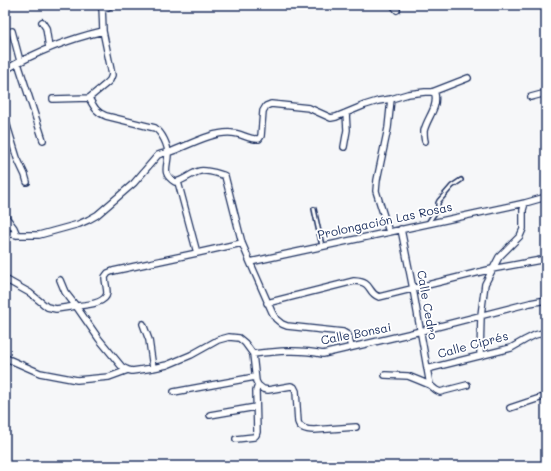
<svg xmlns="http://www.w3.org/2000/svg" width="551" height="471" font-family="Mali,sans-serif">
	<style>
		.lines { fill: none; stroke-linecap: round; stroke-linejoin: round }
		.lane-casing { stroke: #1b2f5e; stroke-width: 6 }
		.street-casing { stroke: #1b2f5e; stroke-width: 8 }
		.lane { stroke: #fff; stroke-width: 3 }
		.street { stroke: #fff; stroke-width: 5.5 }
		.labels { text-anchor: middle; stroke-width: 3.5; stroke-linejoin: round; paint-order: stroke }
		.street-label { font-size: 12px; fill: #1b2f5e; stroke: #fff }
	</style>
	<rect width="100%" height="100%" fill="#f6f7f9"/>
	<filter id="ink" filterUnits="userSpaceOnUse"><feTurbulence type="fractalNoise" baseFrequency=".025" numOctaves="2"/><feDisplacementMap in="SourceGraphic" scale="8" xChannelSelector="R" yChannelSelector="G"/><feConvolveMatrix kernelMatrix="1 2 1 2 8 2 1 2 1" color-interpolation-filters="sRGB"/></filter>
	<g filter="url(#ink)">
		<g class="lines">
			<g class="lane-casing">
				<path id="lane" d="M314,209l8,37
					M428,223l10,-15v-5l1,-2 13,-15 9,-6"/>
			</g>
			<g class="street-casing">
				<path id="street" d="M393,5l4,5
					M102,10l10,-5
					M42,22l4,6 3,20
					M12,31l8,30
					M18,63l25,77
					M5,70c31,-18 64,-31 98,-39
					M531,97l15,-4
					M89,98c5,9 7,14 17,18l49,12c7,5 13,17 13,26 0,13 -7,19 7,28 9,-1 16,-9 25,-11 7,-1 16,2 23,4l2,1 17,67 8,19 22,50 4,7 6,5 5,2 56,6 5,3 3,12
					M53,99l36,-1 18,-15 3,-3 2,-5 -9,-44 -1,-26
					M5,119l12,39 8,17 2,7
					M425,141c-1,-3 -1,-7 -1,-10 3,-13 14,-23 11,-37l-3,-2
					M344,147l3,-17 -1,-17
					M178,182l19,71
					M5,216l9,12 3,7
					M401,229l12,60 17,96
					M389,232l-13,-41 1,-11 11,-52 3,-29
					M5,234h8l4,1h22l40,-11 9,-4 9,-5 37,-32 24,-28c4,-2 7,-2 12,-3 17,-6 43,-21 62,-19 9,0 17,7 27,6l2,-3 2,-25 3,-5 5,-2 38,4 22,10 5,-1 29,-12 13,-4 13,-2 17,-5 17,-2h7l36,-14
					M250,262l275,-59
					M5,279l25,14 17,14 9,2 20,-3 23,33 23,28 6,3 4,1 21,-3 14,-3 24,-10 27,-15 11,-3 10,1 6,5 8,11 3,27 2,4 5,4 5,1 23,-4 3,1 2,4 2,31c2,7 9,8 16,8l42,-3
					M60,280l5,12 11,14c9,-1 30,-2 31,-13 0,-5 -2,-11 -2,-16l3,-4 5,-2 84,-18 45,-10
					M267,303l87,-22c20,1 12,11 25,16l113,-28 54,-10
					M143,324l6,16 4,28
					M253,354c24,-3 47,-5 70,0l98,-23 109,-28 16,-3
					M480,356l1,-41 4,-31 14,-27 21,-21 3,-7v-19l2,-7 21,-6
					M5,357l3,2 32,14 37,7 32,-3 19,-7
					M427,369l84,-21 14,-8 10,-5 11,-3
					M385,375l23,1 10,4 12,5 6,5 4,2 27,-7
					M174,392l81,-15
					M510,408l36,-12
					M210,415l46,-8
					M236,439l18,-2 2,-2 1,-3 -1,-41 2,-6"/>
			</g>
			<use href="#lane" class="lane"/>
			<use href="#street" class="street"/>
		</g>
	</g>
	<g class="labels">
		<g class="street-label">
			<text transform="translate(385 221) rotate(-12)" y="4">Prolongación Las Rosas</text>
			<text transform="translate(427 305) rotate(80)" y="4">Calle Cedro</text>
			<text transform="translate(356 334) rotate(-11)" y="4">Calle Bonsai</text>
			<text transform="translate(473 345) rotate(-15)" y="4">Calle Ciprés</text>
		</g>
	</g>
	<rect width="551" height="471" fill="none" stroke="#fff" stroke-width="20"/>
	<rect x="10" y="10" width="531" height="451" fill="none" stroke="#1b2f5e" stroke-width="1.5" filter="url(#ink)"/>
</svg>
